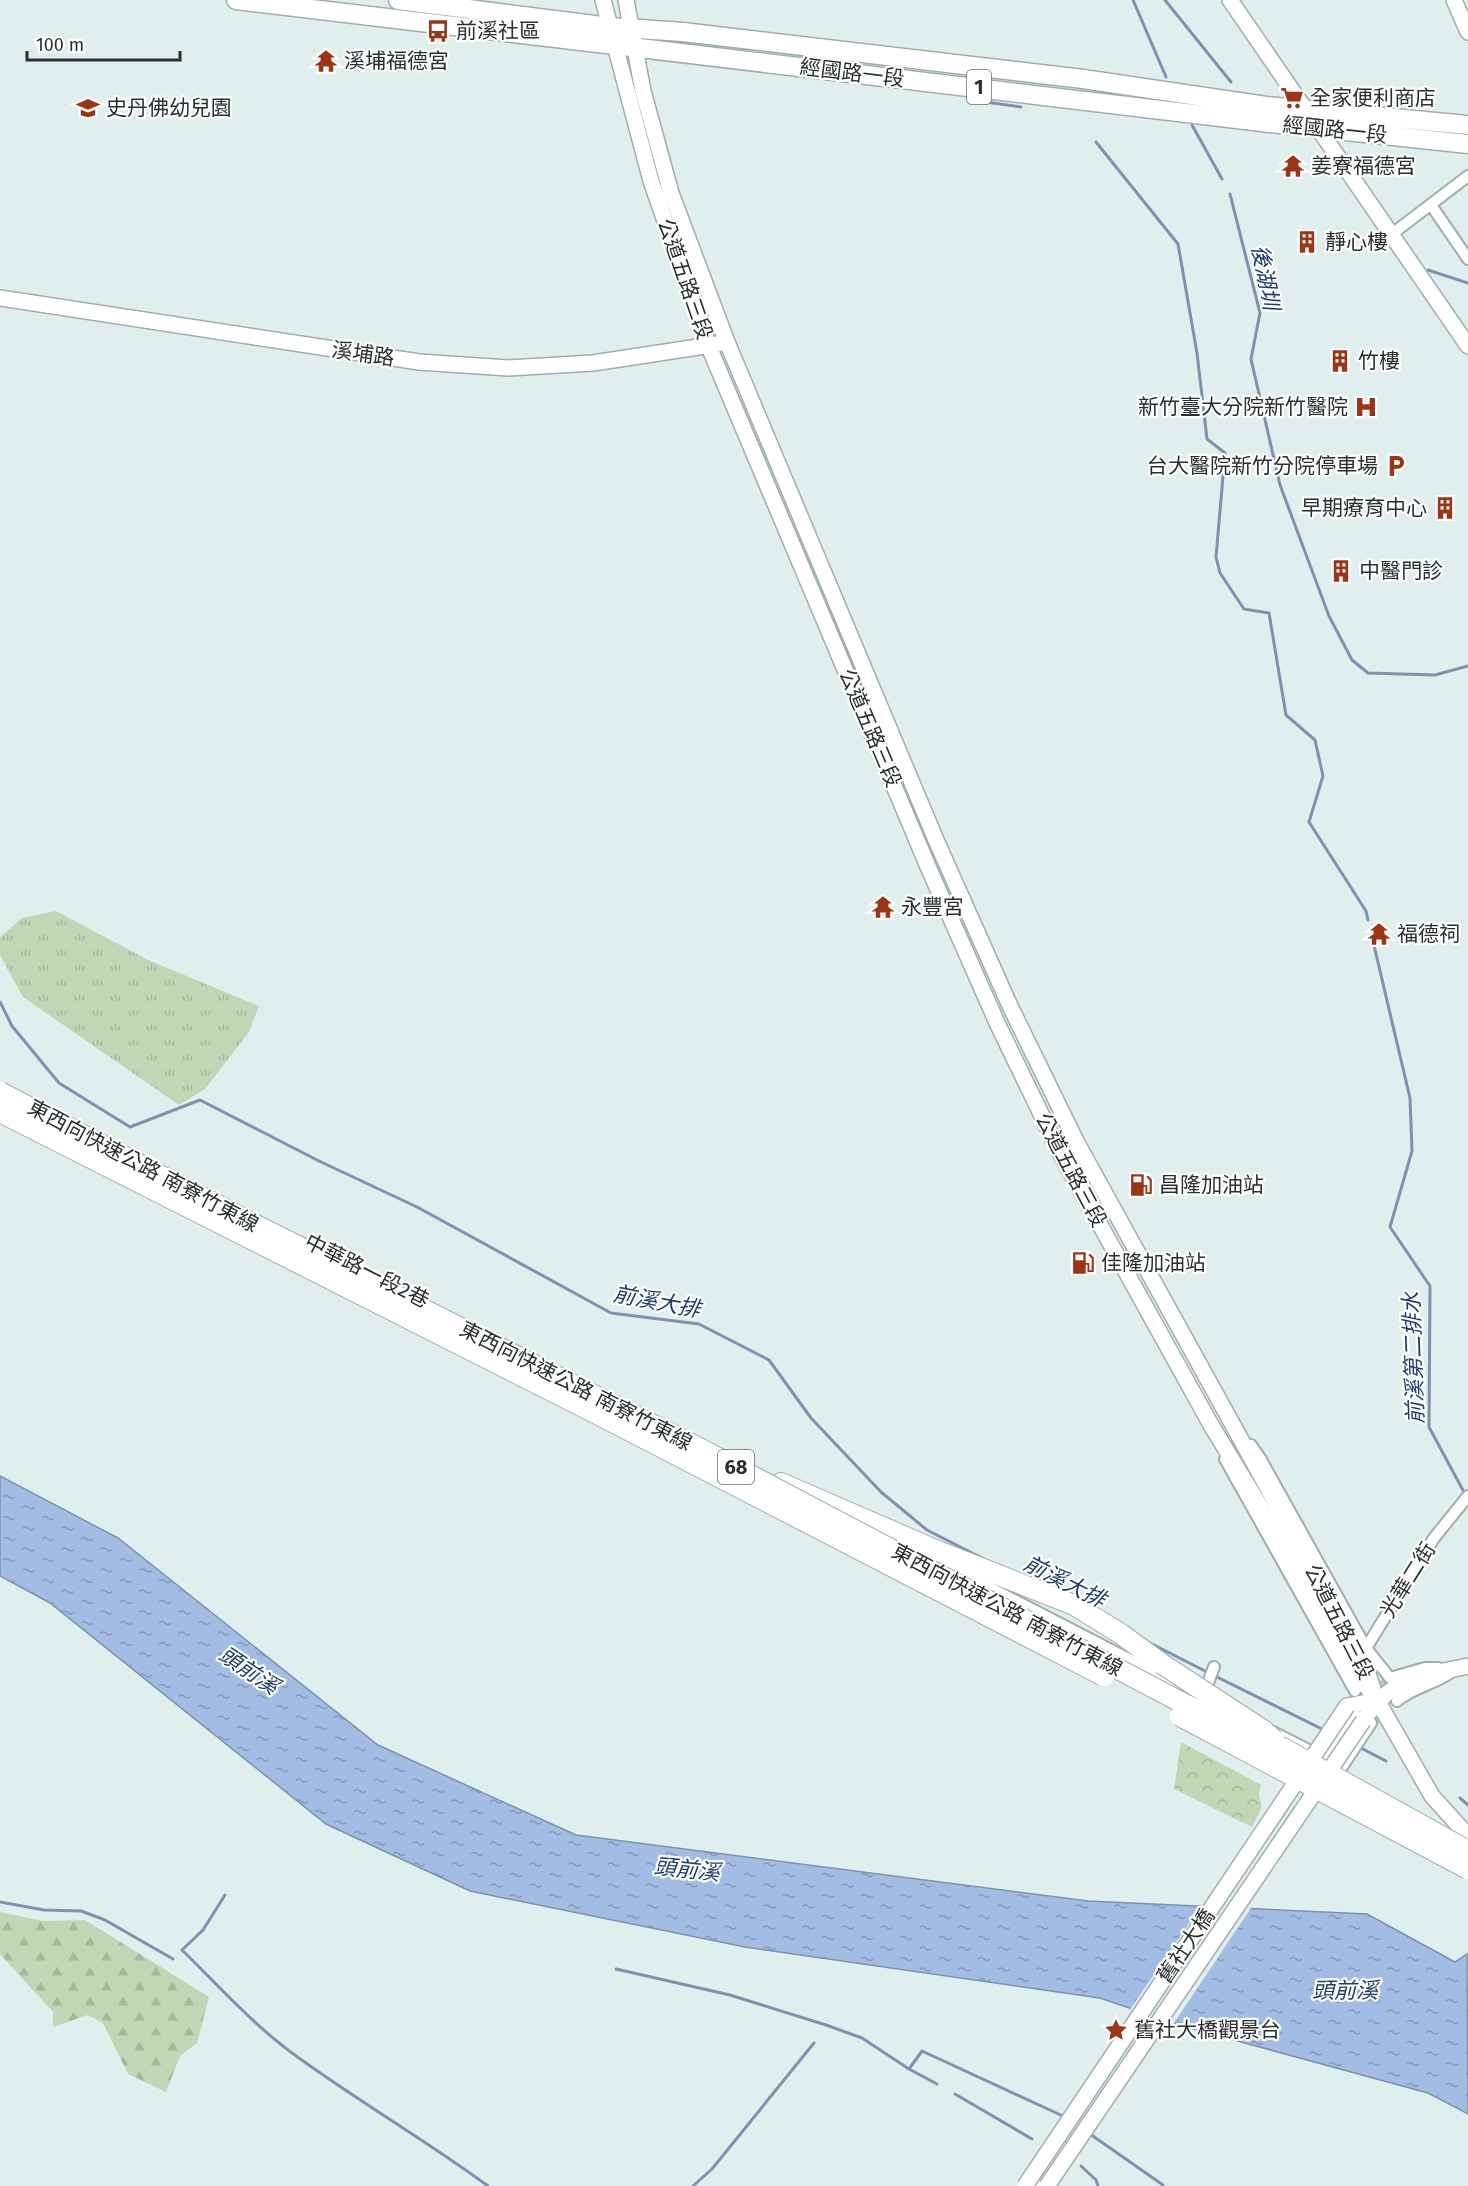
<svg xmlns="http://www.w3.org/2000/svg" width="1468" height="2186" font-family="'Fira Sans','Noto Sans TC',sans-serif">
	<style>
		.grass { fill: url(#grass-tufts) }
		.forest { fill: url(#forest-firs) }
		.park { fill: url(#park-crowns) }
		.water { fill: url(#water-ripples); stroke: #7e92ae; stroke-width: 1.5 }
		.pier { fill: #e0efee }
		.lines { fill: none; stroke-linecap: round; stroke-linejoin: round }
		.stream { stroke: #7e92ae; stroke-width: 3 }
		.street-tunnel { stroke: #bbc9c8; stroke-width: 10; stroke-dasharray: 10 5; stroke-linecap: butt }
		.street-casing { stroke: #9fadad; stroke-width: 14 }
		.secondary-casing { stroke: #9fadad; stroke-width: 18 }
		.primary-casing { stroke: #9fadad; stroke-width: 21 }
		.highway-casing { stroke: #9fadad; stroke-width: 22 }
		.street { stroke: #fff; stroke-width: 10 }
		.secondary { stroke: #fff; stroke-width: 15 }
		.primary { stroke: #fff; stroke-width: 18 }
		.highway { stroke: #fff; stroke-width: 20 }
		.secondary-bridge-casing { stroke: #9fadad; stroke-width: 18; stroke-linecap: butt }
		.highway-bridge-casing { stroke: #9fadad; stroke-width: 22; stroke-linecap: butt }
		.secondary-bridge { stroke: #fff; stroke-width: 15 }
		.highway-bridge { stroke: #fff; stroke-width: 20 }
		.labels { text-anchor: middle; stroke-width: 4.5; stroke-linejoin: round; paint-order: stroke }
		.shield { fill: #fff; stroke: #696d6d; stroke-width: 1.5 }
		.shield-label { font-size: 20px; font-weight: bold; fill: #292f2f }
		.poi-label { font-size: 21px; fill: #292f2f; stroke: #fff; text-anchor: start }
		.street-label { font-size: 21px; fill: #292f2f; stroke: #fff }
		.water-label { font-size: 22px; font-style: italic; fill: #1d3d6f; stroke: #fff }
	</style>
	<defs>
		<pattern id="grass-tufts" width="24" height="20" patternUnits="userSpaceOnUse" patternTransform="scale(1.5)"><rect width="24" height="20" fill="#c2d5b4"/><path d="M3 7l-1-3M5 7V3M7 7l1-3M15 17l-1-3M17 17v-4M19 17l1-3" fill="none" stroke="#a7b79b"/></pattern>
		<pattern id="forest-firs" width="22" height="20" patternUnits="userSpaceOnUse" patternTransform="scale(1.5)"><rect width="22" height="20" fill="#c2d5b4"/><path d="M5 1l3.5 6h-7zM16 11l3.5 6h-7z" fill="#a7b79b"/></pattern>
		<pattern id="park-crowns" width="20" height="18" patternUnits="userSpaceOnUse" patternTransform="scale(1.5)"><rect width="20" height="18" fill="#c2d5b4"/><path d="M2 6a3 3 0 1 1 6 0M12 15a3 3 0 1 1 6 0" fill="none" stroke="#a7b79b"/></pattern>
		<pattern id="water-ripples" width="26" height="14" patternUnits="userSpaceOnUse" patternTransform="scale(1.5)"><rect width="26" height="14" fill="#a2bce4"/><path d="M2 4q2-2 4 0t4 0M15 11q2-2 4 0t4 0" fill="none" stroke="#8499b9"/></pattern>
	</defs>
	<rect width="100%" height="100%" fill="#e0efee"/>
	<path class="grass" d="M56,911l92,49 111,46 -10,26 -44,57 -26,16 -156,-108 -23,-42v-18l22,-19z"/>
	<path class="forest" d="M0,1912l44,9 41,-1 124,77 -12,46 -17,13 -14,36 -38,-18 -25,-51 -15,-8 -35,12v-15l-53,-58z"/>
	<path class="park" d="M1181,1742l80,43 -2,10 3,12 -10,20 -78,-38z"/>
	<path class="water" d="M0,1476l118,62 260,207 198,90 512,66 279,13 88,48 12,-8 1,160 -40,-21 -249,-68 -79,-27 -355,-51 -275,-56 -144,-67 -276,-221 -50,-27z"/>
	<path class="pier" d="M1203,1903l50,2 -81,121 -43,-15z"/>
	<g class="lines">
		<path class="stream" d="M1133,0l33,77
			M1165,0l66,82
			M971,100l50,7
			M1192,125l30,54
			M1096,142l82,102 19,109 10,86 18,14 -9,104 4,16 24,36 25,4 17,102 29,25 8,36 -14,46 57,89 2,9
			M1230,194l30,119 -9,46 29,126 49,131 23,44 16,13 67,2 33,-9
			M1428,270l40,13
			M1372,937l38,161 2,53 -22,76 40,59 -1,141 36,67
			M0,1002l12,24 47,57 71,44 70,-27 119,61 98,46 194,106 88,11 70,36 42,58 70,74 46,38 57,29
			M1148,1642l61,31
			M1215,1676l109,54
			M1357,1746l29,15
			M1460,1798l8,7
			M225,1895l-22,35 -21,20c38,37 74,78 117,108 62,45 128,83 189,128
			M0,1902l44,8 37,1 24,9 68,39
			M616,1969l114,26 96,30 36,13 47,31 13,-18 143,66
			M909,2069l28,15
			M955,2094l77,45
			M1090,2134l73,51
			M1081,2166l15,14 2,6
			M693,2186l19,-17 102,-126"/>
		<path class="street-tunnel" d="M1371,1697l19,-19
			M1371,1723l26,-22"/>
		<g class="street-casing">
			<path id="street" d="M1431,205l37,54
				M1392,234l76,-58
				M1251,1445l9,13 106,190 24,30 35,-10h13
				M1225,1459l130,232
				M936,1568l18,1 223,115
				M1366,1648l68,-110 34,-42
				M1206,1688l8,-21
				M1397,1701c16,-14 39,-17 56,-30
				M1271,1731l71,36 29,-44
				M1324,1758l31,-44
				M1036,2186l26,-39"/>
		</g>
		<g class="secondary-casing">
			<path id="secondary" d="M603,0l48,181 58,166 220,522 69,156 60,124 153,276 74,122 66,120 26,33 55,96 36,40
				M626,0l17,91 28,102 56,149 209,498 74,166 67,137 287,519 9,27
				M1230,0l238,346
				M1454,0l14,32
				M0,298l419,64 89,6 85,-5 125,-19
				M1347,1706l30,-6
				M1363,1721c30,-45 55,-44 105,-55"/>
		</g>
		<g class="primary-casing">
			<path id="primary" d="M236,0l1034,123 198,21
				M398,0l212,27 73,5 400,47 183,27 202,19"/>
		</g>
		<g class="highway-casing">
			<path id="highway" d="M781,1483l152,66 141,56 47,29 41,30"/>
		</g>
		<use href="#street" class="street"/>
		<use href="#secondary" class="secondary"/>
		<use href="#primary" class="primary"/>
		<use href="#highway" class="highway"/>
		<g class="secondary-bridge-casing">
			<path id="secondary-bridge" d="M1025,2186l322,-480
				M1047,2186l316,-465"/>
		</g>
		<g class="highway-bridge-casing">
			<path id="highway-bridge" d="M0,1092l254,132 445,224 476,251 74,38 34,11 185,103
				M0,1112l605,306 499,258
				M1162,1664l101,66 11,10
				M1180,1716l288,153"/>
		</g>
		<use href="#secondary-bridge" class="secondary-bridge"/>
		<use href="#highway-bridge" class="highway-bridge"/>
	</g>
	<defs>
		<g id="bus-bare" transform="scale(1.8)"><path d="M-5-6H5V4H4V6H2V4H-2V6H-4V4H-5ZM-3.5-4V0h7V-4ZM-3.5 1.2v1.5H-2V1.2ZM2 1.2v1.5H3.5V1.2Z" fill="#9c3516" stroke="#fff" stroke-width="2.5" paint-order="stroke"/></g>
		<g id="temple-bare" transform="scale(1.8)"><path d="M0-6L5-2H3V0L6.5 2.5H4V6H1.5V3h-3V6H-4V2.5H-6.5L-3 0V-2H-5Z" fill="#9c3516" stroke="#fff" stroke-width="2.5" paint-order="stroke"/></g>
		<g id="supermarket-bare" transform="scale(1.8)"><path d="M-6-5.5h2.5l.6 2H6L4.5 2H-2.5L-4.4-4H-6ZM-1.5 3.2a1.3 1.3 0 1 0 .1 0ZM3 3.2a1.3 1.3 0 1 0 .1 0Z" fill="#9c3516" stroke="#fff" stroke-width="2.5" paint-order="stroke"/></g>
		<g id="school-bare" transform="scale(1.8)"><path d="M0-5L7-2L0 1L-7-2ZM-4 1L0 2.5L4 1V4Q0 6-4 4Z" fill="#9c3516" stroke="#fff" stroke-width="2.5" paint-order="stroke"/></g>
		<g id="building-bare" transform="scale(1.8)"><path d="M-4-6H4V6H1V3H-1V6H-4ZM-2.5-4.3h1.7v1.8h-1.7ZM.8-4.3h1.7v1.8H.8ZM-2.5-1h1.7V.8h-1.7ZM.8-1h1.7V.8H.8Z" fill="#9c3516" stroke="#fff" stroke-width="2.5" paint-order="stroke"/></g>
		<g id="hospital-bare" transform="scale(1.8)"><path d="M-5-5h3v3.5h4V-5h3V5h-3V1.5h-4V5h-3Z" fill="#9c3516" stroke="#fff" stroke-width="2.5" paint-order="stroke"/></g>
		<g id="parking-bare" transform="scale(1.8)"><path d="M-3.5-5.5H1a3.5 3.5 0 0 1 0 7H-1V5.5H-3.5ZM-1-3.4V-.6H.8a1.4 1.4 0 0 0 0-2.8Z" fill="#9c3516" stroke="#fff" stroke-width="2.5" paint-order="stroke"/></g>
		<g id="fuel-bare" transform="scale(1.8)"><path d="M-5.5-6h7V0h2V4h1.3V-2.5L3-4.5l.8-.8L6-3V5H2.5V1h-1V6h-7ZM-4.2-4.7v3.2H.2V-4.7Z" fill="#9c3516" stroke="#fff" stroke-width="2.5" paint-order="stroke"/></g>
		<g id="sight-bare" transform="scale(1.8)"><path d="M0-6L1.8-2.2L6-1.7L2.9 1.2L3.7 5.4L0 3.3L-3.7 5.4L-2.9 1.2L-6-1.7L-1.8-2.2Z" fill="#9c3516" stroke="#fff" stroke-width="2.5" paint-order="stroke"/></g>
	</defs>
	<g fill-rule="evenodd">
		<use href="#bus-bare" x="438" y="31"/>
		<use href="#temple-bare" x="326" y="61"/>
		<use href="#supermarket-bare" x="1292" y="98"/>
		<use href="#school-bare" x="88" y="108"/>
		<use href="#temple-bare" x="1293" y="166"/>
		<use href="#building-bare" x="1307" y="242"/>
		<use href="#building-bare" x="1340" y="361"/>
		<use href="#hospital-bare" x="1366" y="407"/>
		<use href="#parking-bare" x="1396" y="466"/>
		<use href="#building-bare" x="1445" y="508"/>
		<use href="#building-bare" x="1341" y="571"/>
		<use href="#temple-bare" x="883" y="907"/>
		<use href="#temple-bare" x="1379" y="934"/>
		<use href="#fuel-bare" x="1141" y="1185"/>
		<use href="#fuel-bare" x="1083" y="1263"/>
		<use href="#sight-bare" x="1116" y="2030"/>
	</g>
	<g class="labels">
		<g class="shield">
			<rect x="967" y="70" width="24" height="34" rx="4.5"/>
			<rect x="718" y="1450" width="36" height="34" rx="4.5"/>
		</g>
		<g class="shield-label">
			<text x="979" y="94">1</text>
			<text x="736" y="1474">68</text>
		</g>
		<g class="poi-label">
			<text x="456" y="38">前溪社區</text>
			<text x="344" y="68">溪埔福德宮</text>
			<text x="1310" y="105">全家便利商店</text>
			<text x="106" y="115">史丹佛幼兒園</text>
			<text x="1311" y="173">姜寮福德宮</text>
			<text x="1325" y="249">靜心樓</text>
			<text x="1358" y="368">竹樓</text>
			<text x="1348" y="414" text-anchor="end">新竹臺大分院新竹醫院</text>
			<text x="1378" y="473" text-anchor="end">台大醫院新竹分院停車場</text>
			<text x="1427" y="515" text-anchor="end">早期療育中心</text>
			<text x="1359" y="578">中醫門診</text>
			<text x="901" y="914">永豐宮</text>
			<text x="1397" y="941">福德祠</text>
			<text x="1159" y="1192">昌隆加油站</text>
			<text x="1101" y="1270">佳隆加油站</text>
			<text x="1134" y="2037">舊社大橋觀景台</text>
		</g>
		<g class="street-label">
			<text transform="translate(852 73) rotate(7)" y="7">經國路一段</text>
			<text transform="translate(1335 130) rotate(6)" y="7">經國路一段</text>
			<text transform="translate(685 279) rotate(71)" y="7">公道五路三段</text>
			<text transform="translate(363 354) rotate(8)" y="7">溪埔路</text>
			<text transform="translate(870 728) rotate(67)" y="7">公道五路三段</text>
			<text transform="translate(143 1166) rotate(28)" y="7">東西向快速公路 南寮竹東線</text>
			<text transform="translate(1071 1170) rotate(62)" y="7">公道五路三段</text>
			<text transform="translate(367 1271) rotate(27)" y="7">中華路一段2巷</text>
			<text transform="translate(576 1386) rotate(27)" y="7">東西向快速公路 南寮竹東線</text>
			<text transform="translate(1408 1580) rotate(-58)" y="7">光華二街</text>
			<text transform="translate(1007 1610) rotate(28)" y="7">東西向快速公路 南寮竹東線</text>
			<text transform="translate(1339 1622) rotate(63)" y="7">公道五路三段</text>
			<text transform="translate(1186 1946) rotate(-56)" y="7">舊社大橋</text>
		</g>
		<g class="water-label">
			<text transform="translate(1266 277) rotate(79)" y="8">後湖圳</text>
			<text transform="translate(657 1301) rotate(11)" y="8">前溪大排</text>
			<text transform="translate(1413 1358) rotate(-92)" y="8">前溪第二排水</text>
			<text transform="translate(1065 1581) rotate(27)" y="8">前溪大排</text>
			<text transform="translate(249 1670) rotate(34)" y="8">頭前溪</text>
			<text transform="translate(687 1869) rotate(6)" y="8">頭前溪</text>
			<text x="1345" y="1998">頭前溪</text>
		</g>
	</g>
	<path d="M27 51v9h153v-9" fill="none" stroke="#292f2f" stroke-width="3"/>
	<text x="36" y="51" font-size="18" fill="#292f2f" stroke="#ffffff" stroke-width="4.5" paint-order="stroke">100 m</text>
</svg>
